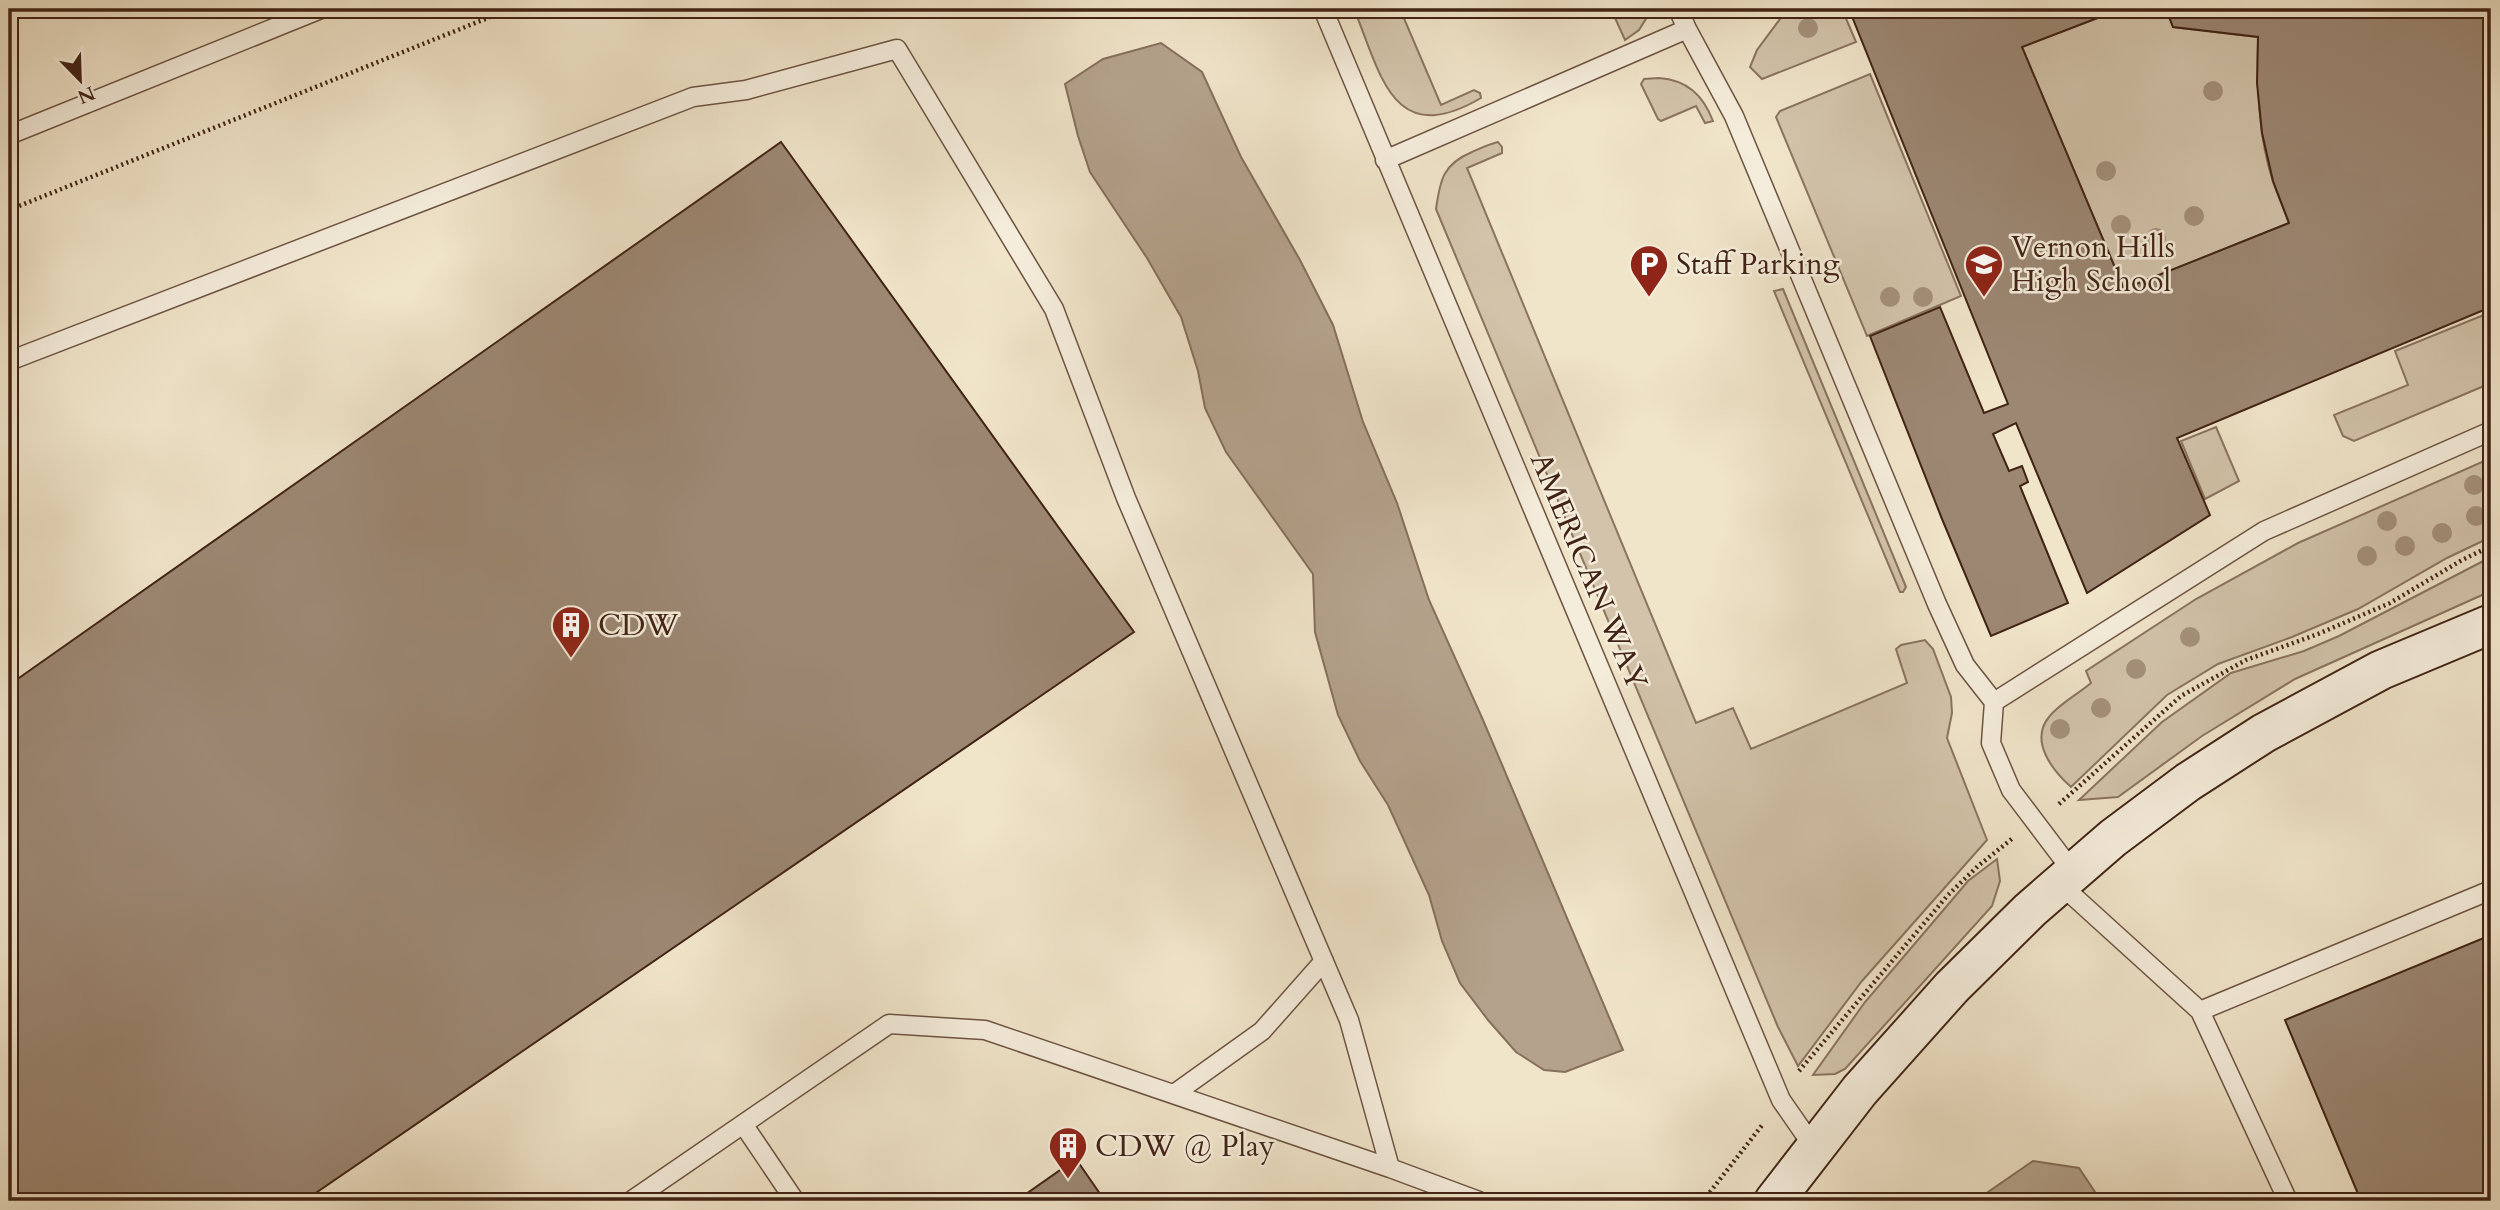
<svg xmlns="http://www.w3.org/2000/svg" width="2500" height="1210" font-family="Cardo,serif">
	<style>
		.green { fill: #d2c3aa; stroke: #8a7360; stroke-width: 2 }
		.water { fill: #b4a28c; stroke: #866f5c; stroke-width: 2 }
		.building { fill: #9c8773; stroke: #412315; stroke-width: 2 }
		.lines { fill: none; stroke-linecap: round; stroke-linejoin: round }
		.lane-casing { stroke: #6d5342; stroke-width: 21 }
		.secondary-casing { stroke: #412315; stroke-width: 42 }
		.path { stroke: #412315; stroke-width: 4.5; stroke-dasharray: 2 3.5; stroke-linecap: butt }
		.lane { stroke: #f5eddc; stroke-width: 18 }
		.secondary { stroke: #f5eddc; stroke-width: 38 }
		.tree { fill: #a4907a }
		.labels { text-anchor: middle; stroke-width: 5; stroke-linejoin: round; paint-order: stroke }
		.poi-label { font-size: 30px; fill: #412315; stroke: #f5eddc; text-anchor: start }
		.street-label { font-size: 30px; fill: #412315; stroke: #f5eddc }
	</style>
	<rect width="100%" height="100%" fill="#f0e4c9"/>
	<filter id="stains"><feTurbulence type="fractalNoise" baseFrequency=".00286" numOctaves="4"/><feColorMatrix values="0 0 0 0 .2 0 0 0 0 .09 0 0 0 0 .02 0 0 0 .5 -.17"/></filter>
	<radialGradient id="worn" r=".72"><stop offset=".6" stop-color="#630" stop-opacity="0"/><stop offset="1" stop-color="#630" stop-opacity=".3"/></radialGradient>
	<path class="green" d="M1354,9h46l41,96 33,-15 6,3 1,5c-89,52 -100,-24 -127,-89z
		M1611,9h41l-13,21 -14,10z
		M1800,9h42l14,33 -94,37 -12,-12 7,-17 26,-35z
		M2121,9h45l7,18 85,10c-1,48 0,99 15,145 5,14 11,27 16,41l-165,66 -102,-242z
		M1870,74l91,222 -94,40 -91,-219 4,-6z
		M1659,78c28,2 44,17 54,43l-8,2 -9,-17 -35,15 -3,-2 -17,-35 3,-5z
		M1498,142l4,5v6l-35,15 229,555 37,-15 18,41 156,-66 -11,-34 5,-4 24,-5 8,9 18,48 1,16 -5,25 40,102 -125,141 -64,85 -20,-39 -342,-818c4,-29 7,-45 36,-57 9,-4 17,-8 26,-10z
		M1783,289l123,298 -3,5h-3l-126,-301z
		M2491,312v71l-137,58 -11,-5 -9,-21 74,-30 -13,-34z
		M2216,427l23,54 -34,18 -24,-58z
		M2491,458v79l-44,21 -89,51 -66,28 -74,27 -51,31 -96,92c-18,-16 -42,-46 -22,-70 10,-13 29,-23 42,-34l-5,-12 110,-72 102,-56z
		M2491,557v34l-196,88 -93,57 -84,61 -39,3 83,-78 69,-49 73,-22 35,-15z
		M1997,859l3,22 -8,25 -147,163 -10,5 -22,1 52,-73 81,-95 22,-26z"/>
	<path class="water" d="M1161,43l41,29 39,85 59,103 33,65 30,97 34,81 32,97 54,120 140,330 -58,22 -21,-2 -28,-18 -28,-32 -28,-37 -18,-42 -13,-46 -41,-90 -28,-44 -22,-46 -23,-83 -2,-58 -87,-122 -21,-44 -7,-37 -17,-54 -34,-59 -57,-86 -12,-36 -13,-52 38,-25z
		M2033,1161l46,7 22,33h-120l7,-9z"/>
	<path class="building" d="M1849,9h272l-99,38 102,242 165,-66 -16,-42 -11,-48 -5,-50 1,-46 -85,-10 -7,-18h325v298l-314,131 33,77 -123,78 -71,-170 -23,11 16,37 13,-5 6,16 -8,4 48,117 -77,33 -49,-117 -72,-183 70,-29 44,106 24,-9z
		M781,142l353,490 -830,569h-295v-516z
		M2491,935v266h-130l-76,-181z
		M1076,1159l29,42h-89z"/>
	<g class="lines">
		<g class="lane-casing">
			<path id="lane" d="M1323,9l458,1091 34,49
				M1678,9l9,20 47,87 203,488 28,61 29,37
				M9,135l312,-126
				M1385,160l302,-131
				M9,361l684,-264 53,-7 151,-41 157,260 72,189 223,522 41,148
				M2073,872l-62,-82 -20,-47 3,-41 270,-171 227,-100
				M2060,884l140,127 291,-121
				M2200,1011l88,190
				M1174,1094l88,-63 62,-70
				M743,1124l52,77
				M631,1201l258,-177 96,6 405,138 89,33"/>
		</g>
		<g class="secondary-casing">
			<path id="secondary" d="M1774,1201l86,-111 92,-103 78,-77 83,-72 75,-56 76,-49 117,-63 110,-46"/>
		</g>
		<path class="path" d="M9,210l501,-201
			M2059,804l122,-108 65,-36 72,-26 72,-31 72,-43 29,-14
			M1799,1071l149,-176 30,-29 35,-28
			M1703,1201l60,-77"/>
		<use href="#lane" class="lane"/>
		<use href="#secondary" class="secondary"/>
	</g>
	<g class="tree">
		<circle cx="1808" cy="28" r="10"/>
		<circle cx="2213" cy="91" r="10"/>
		<circle cx="2106" cy="171" r="10"/>
		<circle cx="2194" cy="216" r="10"/>
		<circle cx="2121" cy="225" r="10"/>
		<circle cx="2156" cy="238" r="10"/>
		<circle cx="1890" cy="297" r="10"/>
		<circle cx="1923" cy="297" r="10"/>
		<circle cx="2474" cy="485" r="10"/>
		<circle cx="2476" cy="516" r="10"/>
		<circle cx="2387" cy="521" r="10"/>
		<circle cx="2442" cy="533" r="10"/>
		<circle cx="2405" cy="546" r="10"/>
		<circle cx="2367" cy="556" r="10"/>
		<circle cx="2190" cy="637" r="10"/>
		<circle cx="2136" cy="669" r="10"/>
		<circle cx="2101" cy="708" r="10"/>
		<circle cx="2060" cy="729" r="10"/>
	</g>
	<defs>
		<g id="parking-pin" transform="scale(2.0125)"><path d="M0 17L-7.5 6A9.5 9.5 0 1 1 7.5 6Z" fill="#8f2418" stroke="#f5eddc"/><path d="M-3.5-5.5H1a3.5 3.5 0 0 1 0 7H-1V5.5H-3.5ZM-1-3.4V-.6H.8a1.4 1.4 0 0 0 0-2.8Z" fill="#fff"/></g>
		<g id="school-pin" transform="scale(2.0125)"><path d="M0 17L-7.5 6A9.5 9.5 0 1 1 7.5 6Z" fill="#8f2418" stroke="#f5eddc"/><path d="M0-5L7-2L0 1L-7-2ZM-4 1L0 2.5L4 1V4Q0 6-4 4Z" fill="#fff"/></g>
		<g id="building-pin" transform="scale(2.0125)"><path d="M0 17L-7.5 6A9.5 9.5 0 1 1 7.5 6Z" fill="#8f2418" stroke="#f5eddc"/><path d="M-4-6H4V6H1V3H-1V6H-4ZM-2.5-4.3h1.7v1.8h-1.7ZM.8-4.3h1.7v1.8H.8ZM-2.5-1h1.7V.8h-1.7ZM.8-1h1.7V.8H.8Z" fill="#fff"/></g>
	</defs>
	<g fill-rule="evenodd">
		<use href="#parking-pin" x="1649" y="264"/>
		<use href="#school-pin" x="1984" y="264"/>
		<use href="#building-pin" x="571" y="625"/>
		<use href="#building-pin" x="1068" y="1146"/>
	</g>
	<g class="labels">
		<g class="poi-label">
			<text x="2011" y="257">Vernon Hills<tspan x="2011" dy="34">High School</tspan></text>
			<text x="1676" y="274">Staff Parking</text>
			<text x="598" y="635">CDW</text>
			<text x="1095" y="1156">CDW @ Play</text>
		</g>
		<g class="street-label">
			<text transform="translate(1589 571) rotate(67)" y="10">AMERICAN WAY</text>
		</g>
	</g>
	<rect width="2500" height="1210" fill="none" stroke="#f0e4c9" stroke-width="35"/>
	<rect x="10" y="10" width="2479" height="1189" fill="none" stroke="#412315" stroke-width="3.5"/>
	<rect x="18" y="18" width="2465" height="1175" fill="none" stroke="#412315" stroke-width="2"/>
	<g transform="translate(80 80) rotate(157)" stroke="#f5eddc" stroke-width="5" paint-order="stroke">
	<path d="M0-5L12 26L0 18L-12 26Z" fill="#412315"/>
	<text y="-10" font-size="19" font-weight="bold" text-anchor="middle" fill="#412315">N</text>
	</g>
	<rect width="100%" height="100%" filter="url(#stains)"/>
	<rect width="100%" height="100%" fill="url(#worn)"/>
</svg>
